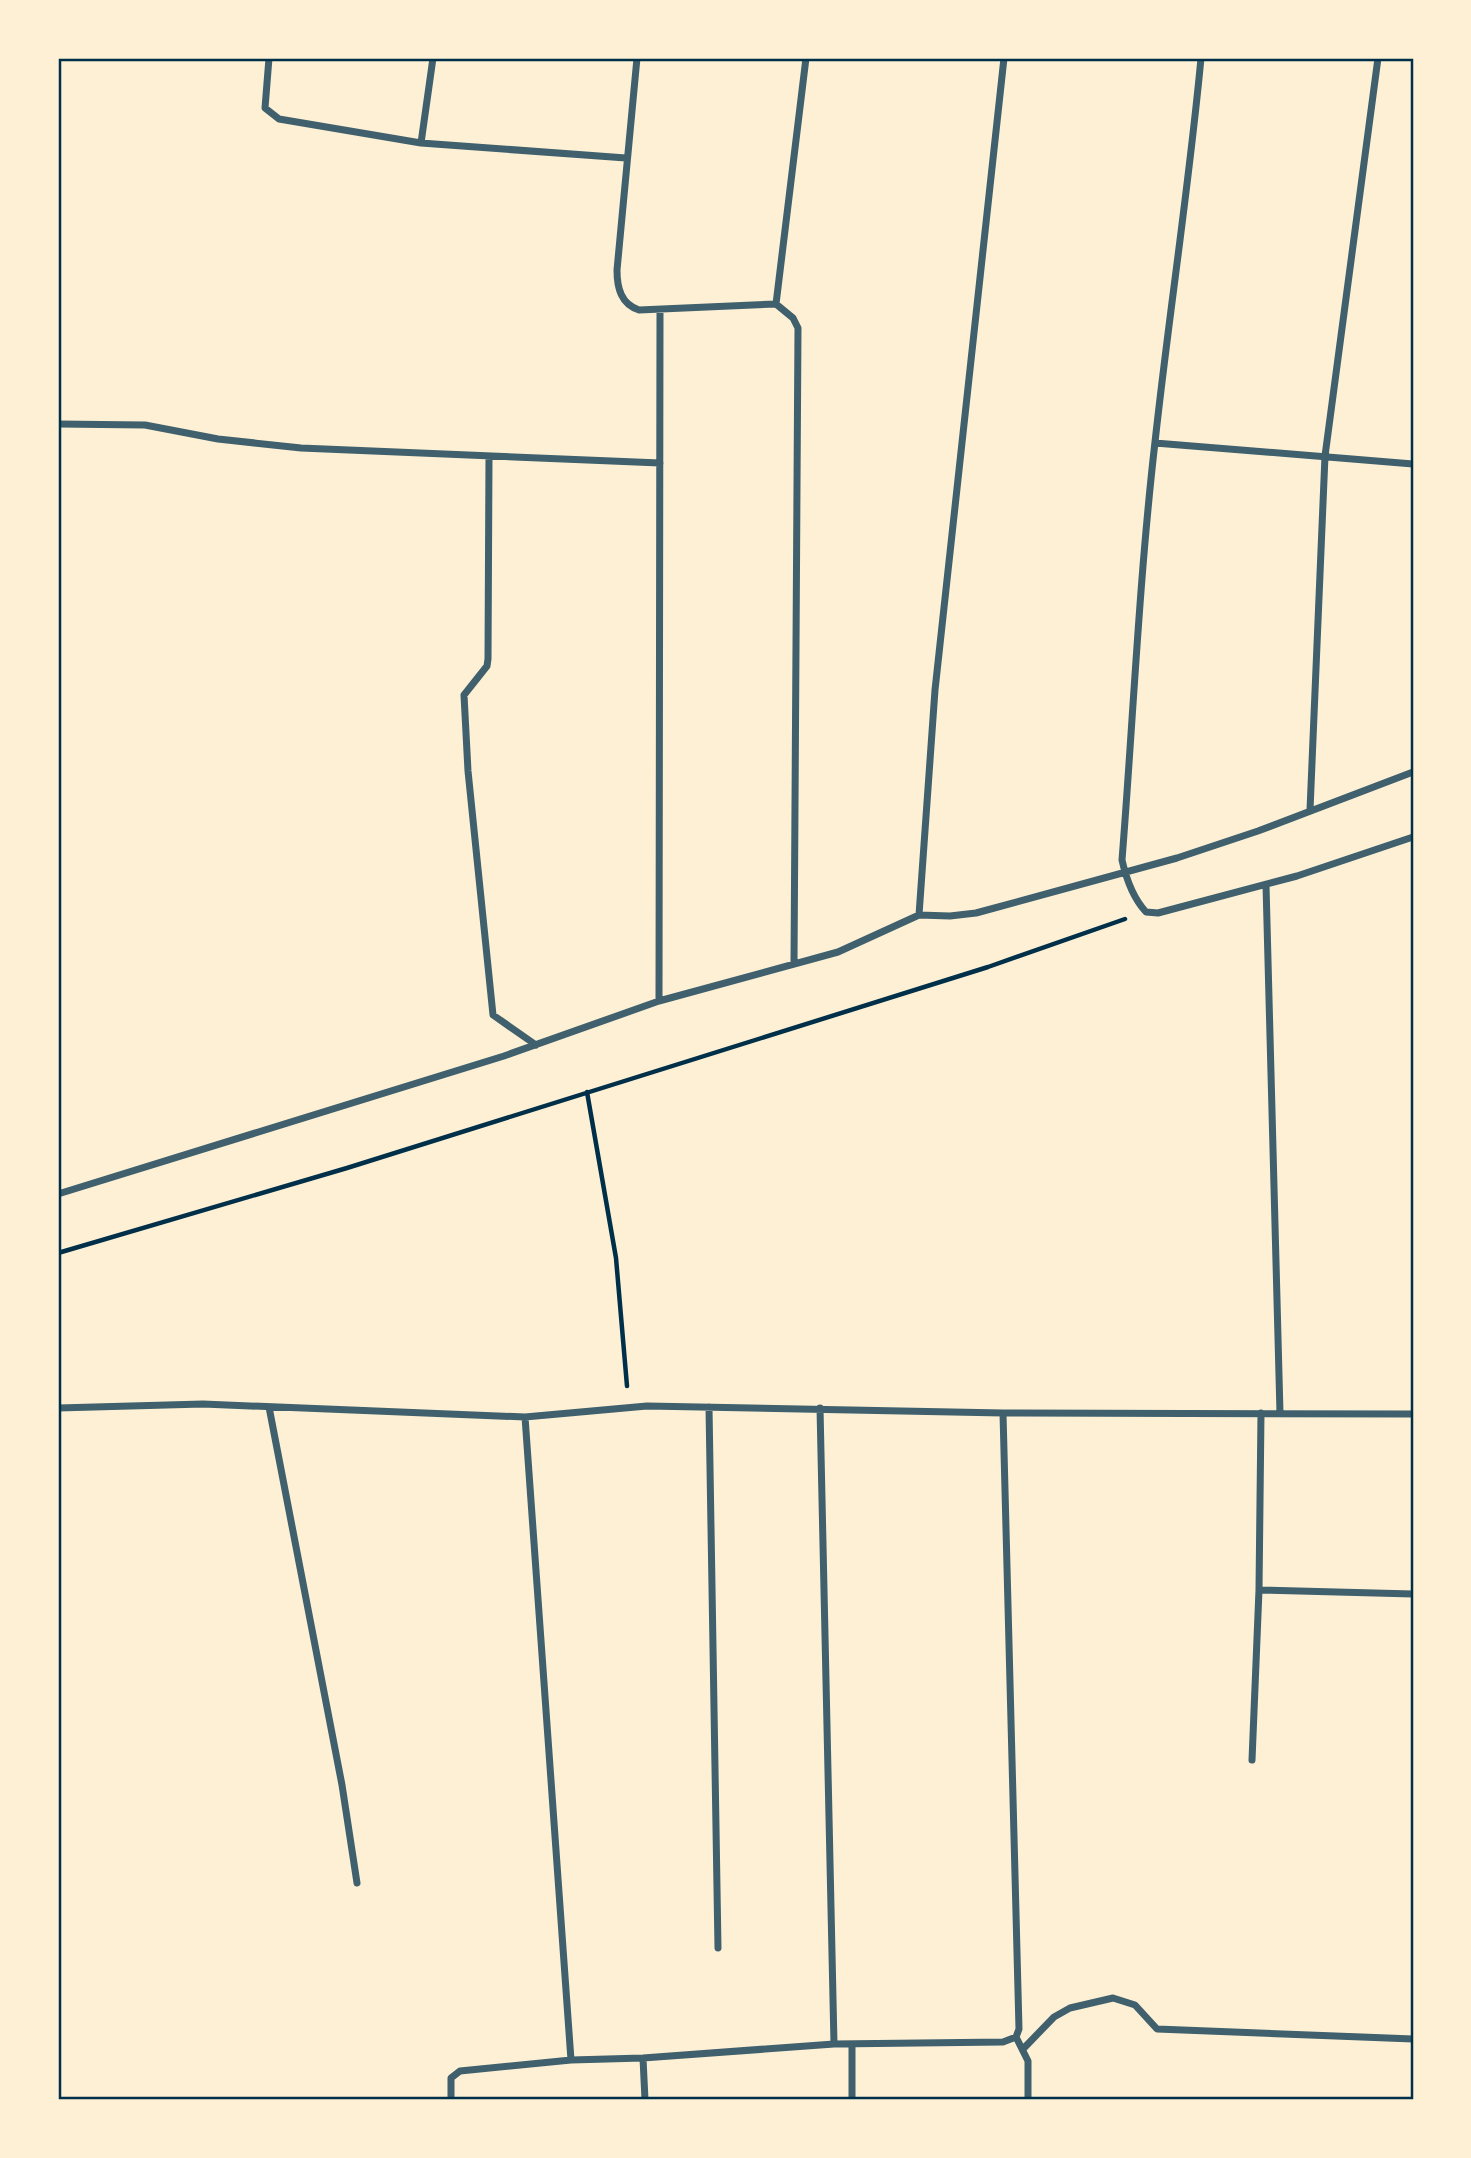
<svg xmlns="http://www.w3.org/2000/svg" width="1471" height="2158" font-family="'Source Sans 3',sans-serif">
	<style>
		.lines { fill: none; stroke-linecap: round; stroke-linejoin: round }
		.path { stroke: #003049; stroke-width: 4.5 }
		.minor { stroke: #3f606c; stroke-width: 7 }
		.neatline { fill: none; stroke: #003049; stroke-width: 2.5 }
	</style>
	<rect width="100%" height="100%" fill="#fdf0d5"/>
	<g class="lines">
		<path class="path" d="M587,1092l29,166 11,128
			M58,1253l289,-85 641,-201 137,-48"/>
		<path class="minor" d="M269,58l-4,50 14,11 142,24 205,15
			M637,58l-20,212c0,18 4,34 22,40l137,-6 30,-246
			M1201,58c-12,128 -32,256 -46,384 -16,139 -22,279 -33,418 4,18 12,39 24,52l12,1 139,-37 116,-39
			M421,143l12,-85
			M776,304l17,14 5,10 -4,636
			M58,424l87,1 73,14 83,9 359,15
			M1155,443l258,21
			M489,457l-1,202 -1,7 -23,29 4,76 25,244 43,30
			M1310,810l15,-354 53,-398
			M1266,885l14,528
			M919,915l16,-225 69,-632
			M659,1001l1,-691
			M58,1194l446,-138 155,-55 179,-49 81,-37 31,1 26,-3 201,-55 81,-27 155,-59
			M269,1407l73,378 15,98
			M709,1407l9,541
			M58,1408l145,-4 322,13 122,-11 356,7 410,1
			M820,1408l14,636
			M1261,1413l-2,177 154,4
			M525,1417l46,643
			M1252,1760l7,-170
			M1016,2037l12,24v39
			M1024,2048l30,-31 16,-9 43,-10 22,7 22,24 256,10
			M643,2058l2,42
			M451,2100v-22l9,-7 111,-11 72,-2 191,-14 169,-2 13,-5 3,-8 -16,-616
			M852,2100v-55"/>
	</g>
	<rect width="1471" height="2158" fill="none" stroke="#fdf0d5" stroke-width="119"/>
	<rect x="60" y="60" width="1352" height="2038" class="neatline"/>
</svg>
